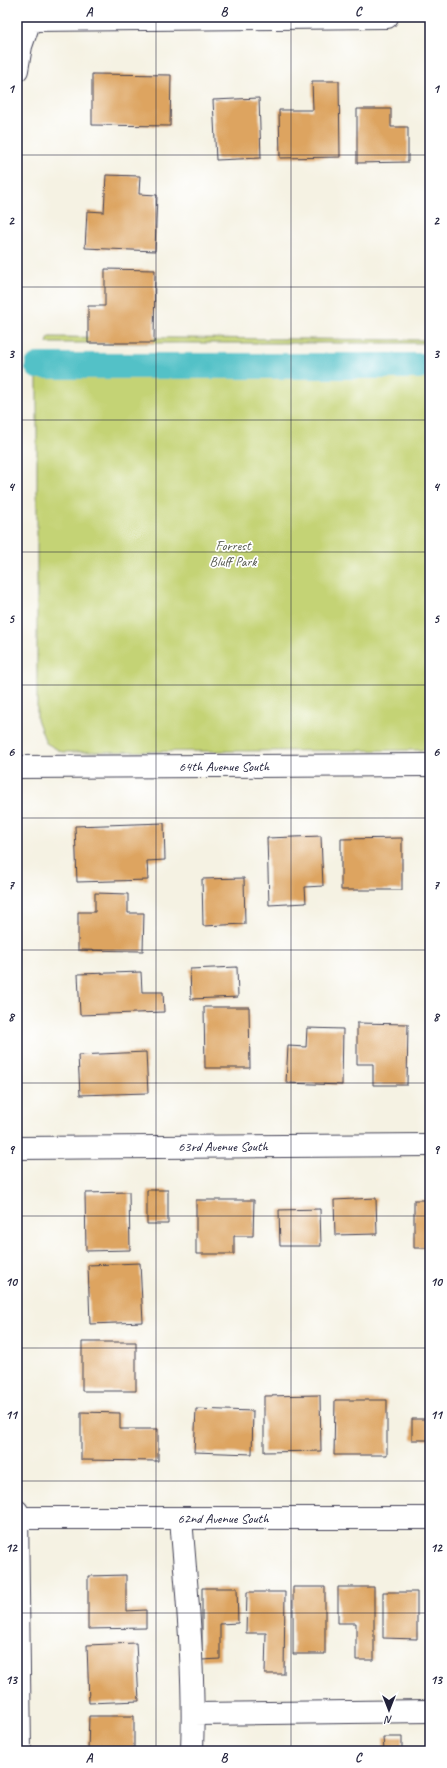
<svg xmlns="http://www.w3.org/2000/svg" width="447" height="1768" font-family="Caveat,sans-serif">
	<style>
		.green { fill: #c4d375; stroke: #737a58 }
		.lines { fill: none; stroke-linecap: round; stroke-linejoin: round }
		.canal { stroke: #53c1c7; stroke-width: 26 }
		.building { fill: #dda460 }
		.minor-casing { stroke: #424154; stroke-width: 24 }
		.minor { stroke: #fff; stroke-width: 22 }
		.grid { fill: none; stroke: #22223b; stroke-width: 1; stroke-opacity: 0.55 }
		.labels { text-anchor: middle; stroke-width: 3.5; stroke-linejoin: round; paint-order: stroke }
		.park-label { font-size: 14px; fill: #53574c; stroke: #fff }
		.street-label { font-size: 14px; fill: #22223b; stroke: #fff }
		.neatline { fill: none; stroke: #22223b; stroke-width: 1.5 }
		.grid-label { font-size: 13px; text-anchor: middle; font-weight: bold; fill: #22223b }
	</style>
	<rect width="100%" height="100%" fill="#fff"/>
	<filter id="ink" filterUnits="userSpaceOnUse"><feTurbulence type="fractalNoise" baseFrequency=".025" numOctaves="2"/><feDisplacementMap in="SourceGraphic" scale="8" xChannelSelector="R" yChannelSelector="G"/><feConvolveMatrix kernelMatrix="1 2 1 2 8 2 1 2 1" color-interpolation-filters="sRGB"/></filter>
	<filter id="wash" filterUnits="userSpaceOnUse"><feTurbulence type="fractalNoise" baseFrequency=".012" numOctaves="4" result="noise"/><feDisplacementMap in="SourceGraphic" scale="16" xChannelSelector="R" yChannelSelector="G"/><feGaussianBlur stdDeviation="0.9" result="paint"/><feColorMatrix in="noise" values="0 0 0 0 0 0 0 0 0 0 0 0 0 0 0 0 0 1.4 0 .05"/><feComposite in="paint" operator="in"/></filter>
	<g filter="url(#wash)">
		<rect width="100%" height="100%" fill="#f5f2e3"/>
		<path class="green" d="M49,337l381,3v3h-383z
			M48,355h382v395l-368,2 -16,-9 -9,-24v-341z"/>
		<g class="lines">
			<path class="canal" d="M38,366h392"/>
		</g>
		<g id="blocks">
			<path class="building" d="M92,74l79,1 -1,51 -78,-1z
				M312,81h27l1,76 -60,1 -1,-48h34z
				M259,98l2,60 -45,2 -3,-60z
				M357,109h34v18h17v35l-51,1z
				M106,175l34,1 -1,18 18,1 -2,56 -70,-3 2,-37 17,1z
				M105,269l50,1 -1,73h-66v-37h17z
				M164,823l1,37 -18,1 1,19 -71,2 -2,-56z
				M321,836l2,50 -18,1 1,16 -37,2 -2,-67z
				M402,838v52h-61v-51z
				M244,878l1,46 -42,2 -1,-47z
				M95,893l33,1v19h16l-1,38 -65,-1v-38h17z
				M237,967l1,30 -47,2 -1,-30z
				M141,972l1,20h21l1,20 -84,3 -2,-41z
				M204,1007h45l1,61h-45z
				M357,1023l51,1 -1,61h-34v-21h-16z
				M307,1028l36,1 -1,56 -56,-2 2,-37 18,1z
				M146,1052l2,41 -68,2 -2,-40z
				M147,1190h21v34h-21z
				M129,1192l1,58 -44,1 -1,-58z
				M376,1198l1,36 -42,1 -1,-35z
				M196,1200h58l-1,36h-19v18h-38z
				M414,1200h16v48h-16z
				M320,1209l1,37h-41l-1,-36z
				M140,1263l3,59 -53,2 -2,-59z
				M82,1342h54v49h-54z
				M320,1395l1,56 -57,1v-56z
				M427,1397h3v43h-18v-21h15z
				M335,1400h52v55h-53z
				M196,1409l57,2 -1,43 -58,-2z
				M81,1412l39,1v16h38v32l-77,-1z
				M126,1575v36l20,-1v18l-58,1v-53z
				M293,1587h32v67h-32z
				M338,1587h36v73h-18v-37h-18z
				M202,1588h35l1,35 -18,1v35l-18,1z
				M428,1591h2v81h-1z
				M247,1592h38l-1,82h-19l1,-41h-20z
				M383,1592h34v47l-34,-1z
				M136,1643l3,58 -50,2 -2,-58z
				M89,1716h45v35h-46z
				M383,1737h19v14h-18z"/>
		</g>
	</g>
	<g filter="url(#ink)">
		<use href="#blocks" fill-opacity="0" stroke="#424154" stroke-width="1"/>
		<g class="lines">
			<g class="minor-casing">
				<path id="minor" d="M22,17l8,3 357,-3
					M17,70l4,-24 10,-29
					M17,767l413,-2
					M17,1148l413,-3
					M17,1511l3,240
					M17,1518h413
					M181,1518c6,78 14,155 11,233
					M194,1714l236,-3"/>
			</g>
			<use href="#minor" class="minor"/>
		</g>
	</g>
	<path class="grid" d="M156,17v1734M291,17v1734M17,155h413M17,287h413M17,420h413M17,552h413M17,685h413M17,818h413M17,950h413M17,1083h413M17,1216h413M17,1348h413M17,1481h413M17,1613h413"/>
	<g class="labels">
		<g class="park-label">
			<text x="233" y="550">Forrest<tspan x="233" dy="16">Bluff Park</tspan></text>
		</g>
		<g class="street-label">
			<text x="224" y="771">64th Avenue South</text>
			<text x="223" y="1151">63rd Avenue South</text>
			<text x="223" y="1523">62nd Avenue South</text>
		</g>
	</g>
	<rect width="447" height="1768" fill="none" stroke="#fff" stroke-width="44"/>
	<g transform="translate(389 1710) rotate(180)" stroke="#ffffff" stroke-width="3" paint-order="stroke">
	<path d="M0-3L7 15L0 10L-7 15Z" fill="#22223b"/>
	<text y="-6" font-size="11" font-weight="bold" text-anchor="middle" fill="#22223b">N</text>
	</g>
	<rect x="22" y="22" width="403" height="1724" class="neatline"/>
	<g class="grid-label">
		<text x="89" y="16">A</text>
		<text x="224" y="16">B</text>
		<text x="358" y="16">C</text>
		<text x="11" y="93">1</text>
		<text x="436" y="93">1</text>
		<text x="11" y="225">2</text>
		<text x="436" y="225">2</text>
		<text x="11" y="358">3</text>
		<text x="436" y="358">3</text>
		<text x="11" y="491">4</text>
		<text x="436" y="491">4</text>
		<text x="11" y="623">5</text>
		<text x="436" y="623">5</text>
		<text x="11" y="756">6</text>
		<text x="436" y="756">6</text>
		<text x="11" y="889">7</text>
		<text x="436" y="889">7</text>
		<text x="11" y="1021">8</text>
		<text x="436" y="1021">8</text>
		<text x="11" y="1154">9</text>
		<text x="436" y="1154">9</text>
		<text x="11" y="1286">10</text>
		<text x="436" y="1286">10</text>
		<text x="11" y="1419">11</text>
		<text x="436" y="1419">11</text>
		<text x="11" y="1552">12</text>
		<text x="436" y="1552">12</text>
		<text x="11" y="1684">13</text>
		<text x="436" y="1684">13</text>
		<text x="89" y="1762">A</text>
		<text x="224" y="1762">B</text>
		<text x="358" y="1762">C</text>
	</g>
</svg>
